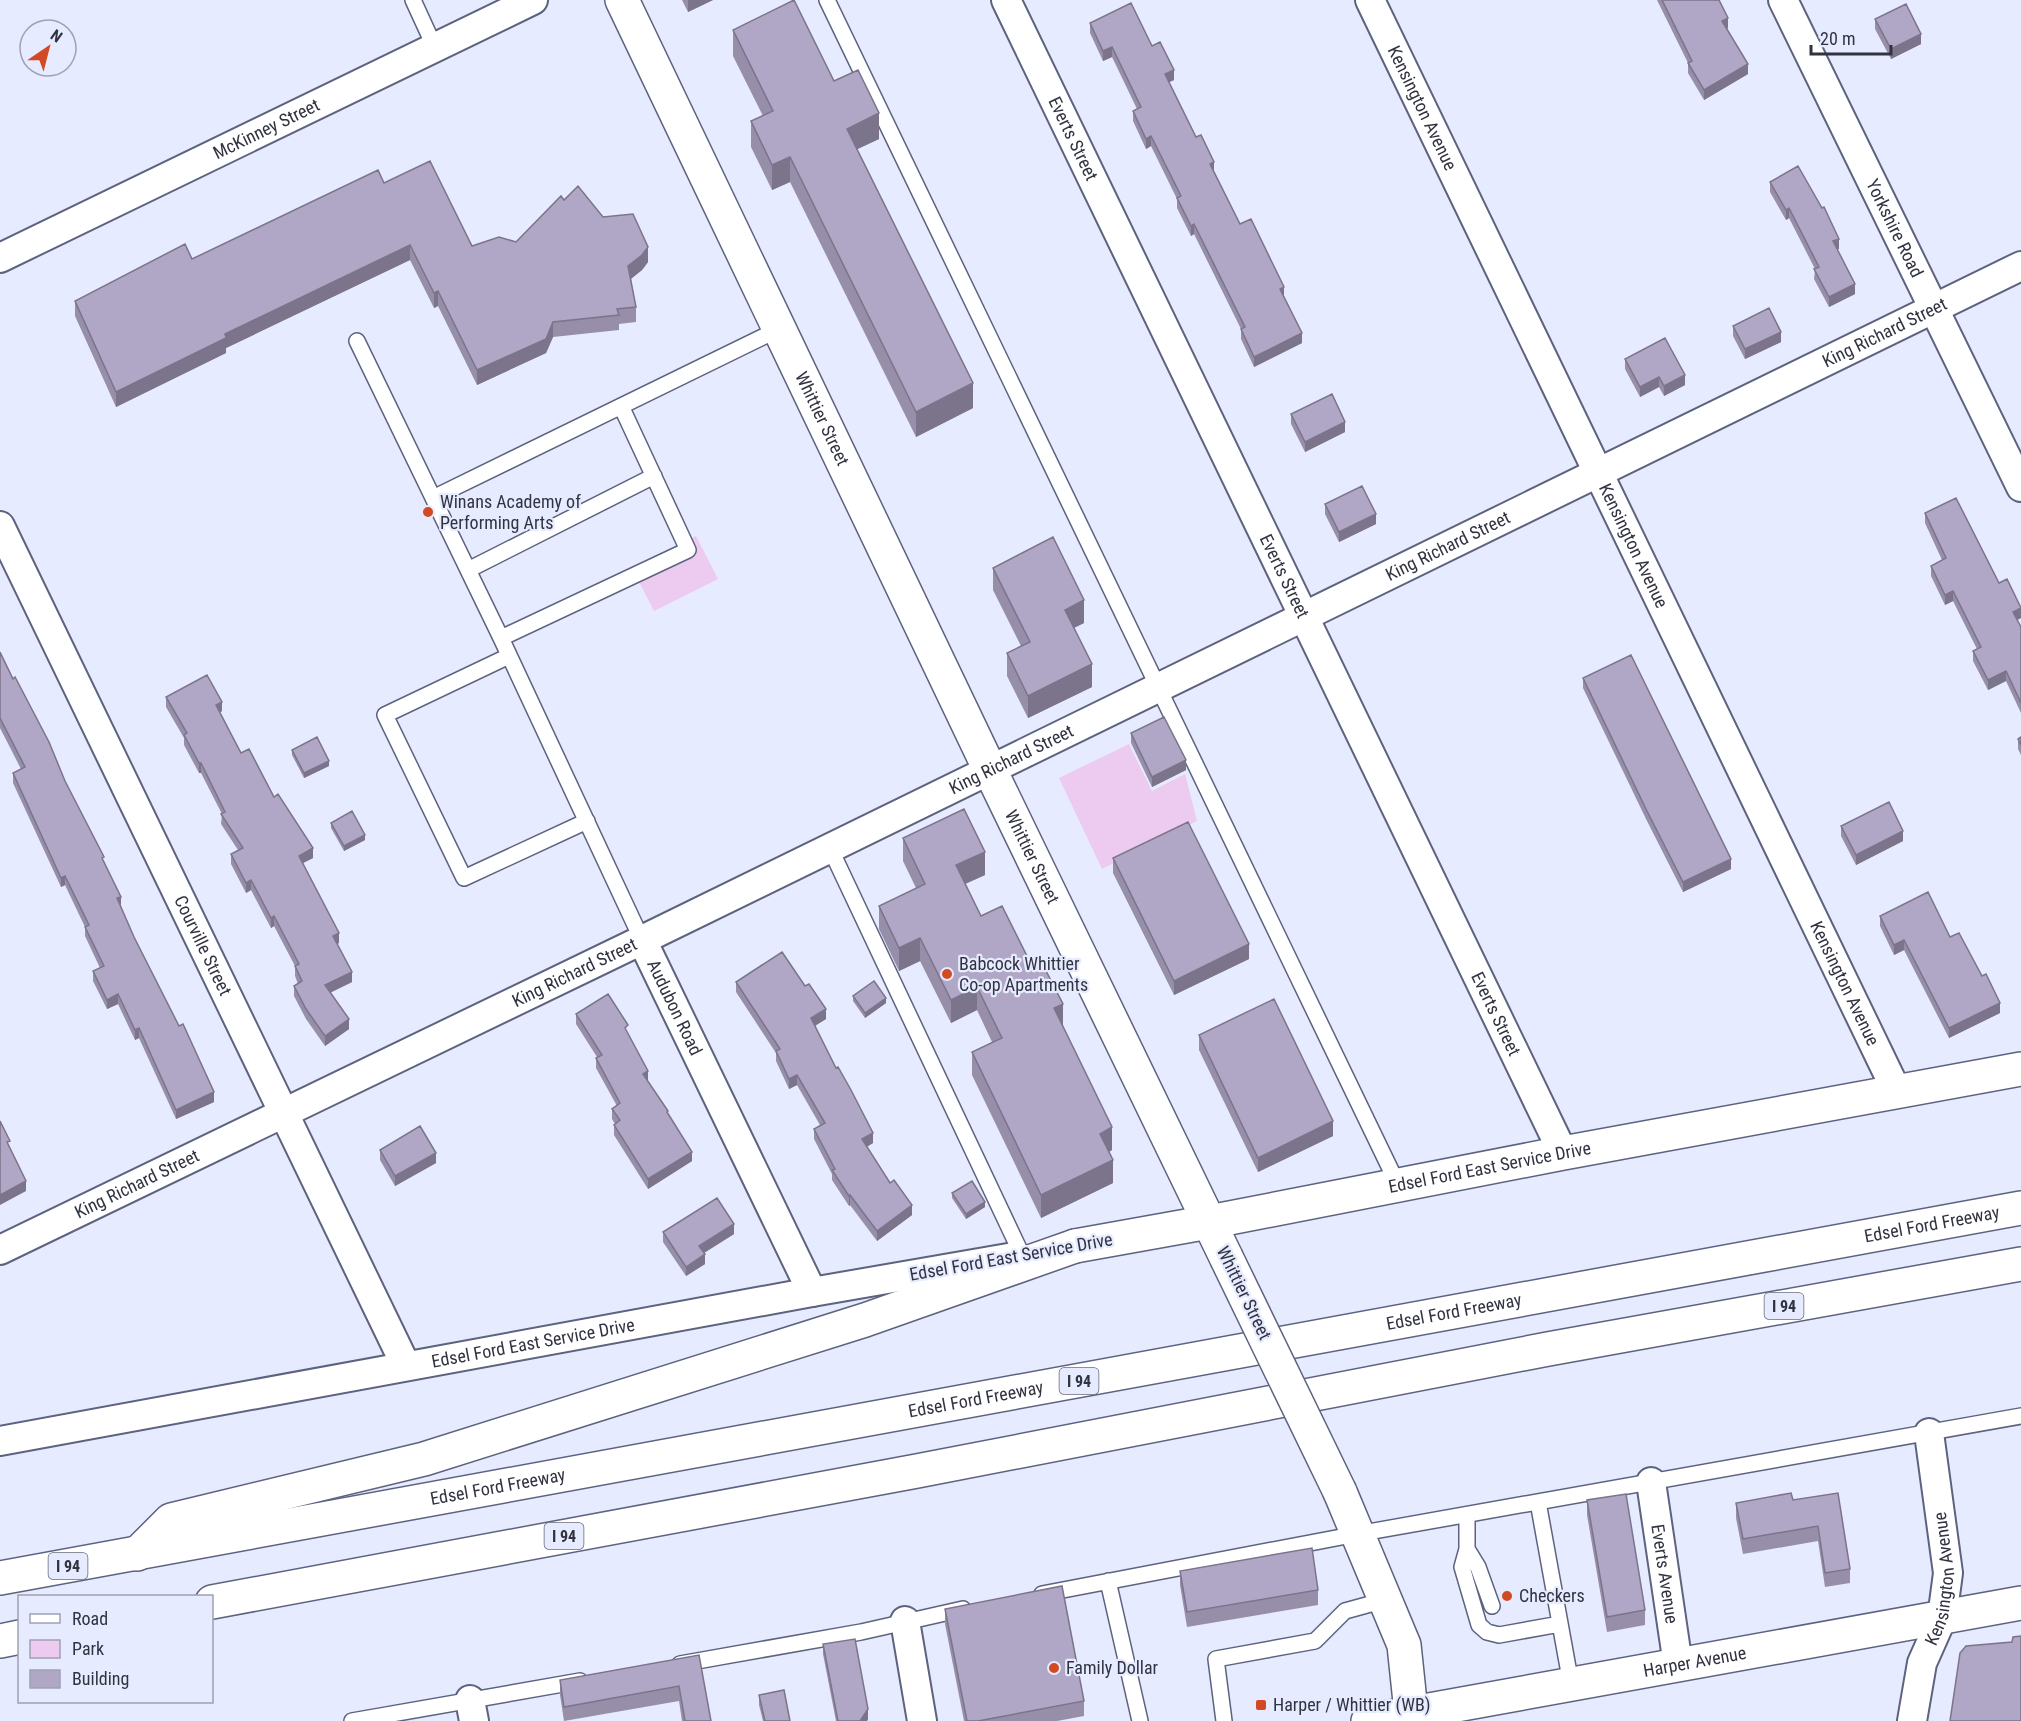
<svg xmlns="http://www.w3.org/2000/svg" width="2021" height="1721" font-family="'Roboto Condensed',sans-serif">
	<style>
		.green { fill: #edcaf0 }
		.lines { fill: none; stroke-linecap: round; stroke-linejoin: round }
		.lane-casing { stroke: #5d637f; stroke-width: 18 }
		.street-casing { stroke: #5d637f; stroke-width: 32 }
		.secondary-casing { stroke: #5d637f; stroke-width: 36 }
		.highway-casing { stroke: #5d637f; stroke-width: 36 }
		.lane { stroke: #fff; stroke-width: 15 }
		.street { stroke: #fff; stroke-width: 28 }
		.secondary { stroke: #fff; stroke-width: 33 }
		.highway { stroke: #fff; stroke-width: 33 }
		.secondary-bridge-casing { stroke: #5d637f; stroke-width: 36; stroke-linecap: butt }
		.secondary-bridge { stroke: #fff; stroke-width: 33 }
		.wall { fill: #978faa }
		.shaded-wall { fill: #7b748b }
		.building { fill: #b0a6c6; stroke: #7b748b; stroke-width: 1.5 }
		.poi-dot { fill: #d24923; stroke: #e6ebff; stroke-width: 2 }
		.labels { text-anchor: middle; stroke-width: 4.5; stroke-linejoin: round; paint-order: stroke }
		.shield { fill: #e6ebff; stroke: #676a79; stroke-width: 1.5 }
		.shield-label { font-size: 16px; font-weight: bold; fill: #313340 }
		.street-label { font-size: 18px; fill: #313340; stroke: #e6ebff }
		.poi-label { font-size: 18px; fill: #313340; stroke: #e6ebff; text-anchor: start }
	</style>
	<rect width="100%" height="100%" fill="#e6ebff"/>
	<path class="green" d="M696,536l22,43 -64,32 -22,-43z
		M1129,744l23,47 33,-17 12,47 -95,48 -43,-91z"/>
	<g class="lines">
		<g class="lane-casing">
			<path id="lane" d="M413,0l22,48
				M827,0l571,1185
				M357,341l144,297 141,302
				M433,498l346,-169
				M468,570l186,-94
				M501,638l187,-88 -67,-144
				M509,656l-124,59 79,163 123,-57
				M830,848l192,407
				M1538,1502l33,182
				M1467,1515v34l-5,18 17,58 8,7 12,3 61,-11
				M1467,1549l11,18 14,39
				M1108,1581l32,140
				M1042,1594l315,-60 664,-118
				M680,1664l181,-32 102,-23
				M352,1721l228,-40
				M1224,1721l-8,-62 99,-18 30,-30 40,-11"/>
		</g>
		<g class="street-casing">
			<g id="street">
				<path id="s1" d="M1006,0l557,1153"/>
				<path id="s2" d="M1370,0l527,1092"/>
				<path id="s3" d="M1783,0l238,487"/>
				<path id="s4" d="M0,258l533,-258"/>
				<path id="s5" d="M0,526l406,840"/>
				<path id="s6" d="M642,940l170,352"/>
				<path id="s7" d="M0,1250l642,-310 1379,-674"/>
				<path id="s8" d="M0,1441l812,-149 202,-35"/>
				<path id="s9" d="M1651,1482l27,183"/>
				<path d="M905,1621l17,100"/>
				<path d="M470,1700l4,21"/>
				<path id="s10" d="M1912,1721l10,-58 20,-45 6,-45 -19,-140"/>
			</g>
		</g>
		<g class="secondary-casing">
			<g id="secondary">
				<path id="s11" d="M622,0l368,770 236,487"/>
				<path id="s12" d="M1075,1246l134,-24 354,-69 458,-84"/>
				<path d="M1340,1492l64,153 8,76"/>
				<path id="s13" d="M1368,1721l653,-118"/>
			</g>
		</g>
		<g class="highway-casing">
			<g id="highway">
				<path d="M137,1554l34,-34 253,-61 441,-139 210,-74"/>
				<path id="s14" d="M0,1578l2021,-370"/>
				<path d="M212,1602l705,-131 631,-122 473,-85"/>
				<path d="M0,1641l20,-4"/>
			</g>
		</g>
		<use href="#lane" class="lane"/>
		<use href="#street" class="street"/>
		<use href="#secondary" class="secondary"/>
		<use href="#highway" class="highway"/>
		<g class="secondary-bridge-casing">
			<path id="secondary-bridge" d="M1226,1257l114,235"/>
		</g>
		<use href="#secondary-bridge" class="secondary-bridge"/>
	</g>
	<path class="wall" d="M682,0h31l-25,12z
		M1657,0h62l9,28 -1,1 21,45 -44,26 -16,-27v-10z
		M1875,19l46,25 -30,15 -16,-30z
		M1090,23l62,23 22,34 -5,2 27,55 18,34 26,53 44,73 18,46 -48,24 -13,-28v-10l-47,-95 -3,2 -14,-28v-9l-26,-53 -5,3 -13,-28v-10l4,-2 -25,-52 -9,4 -13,-28z
		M733,30l101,51 45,58 -22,10 116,259 -57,29 -126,-255 -18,8 -21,-43v-26l12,-5 -30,-60z
		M1770,182l69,67h-2l18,45 -26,13 -15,-28 1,-10 -26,-51 -3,2 -16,-28z
		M384,183l88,63 44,-4 48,-42 39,17 45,45 -6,8 -11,9 5,28v15l-17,2v6l-66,7 -7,16 -69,32 -39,-79 -4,2 -24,-48 -184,88v5l-110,54 -41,-91v-15l117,-42z
		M1733,326l48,16 -36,17 -12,-23z
		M1625,359l60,26 -21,11 -5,-9 -19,10 -15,-28z
		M1291,414l54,18 -40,20 -14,-28z
		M1325,504l51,20 -37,18 -14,-28z
		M1925,513l74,70 22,35 -4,2 4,7v86l-15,-32 -18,9 -15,-29v-10l4,-2 -24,-48 -8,4 -14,-29v-10l11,-6 -17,-37z
		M993,568l91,55 -10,5 18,59 -64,31 -21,-42v-23l14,-7 -28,-56z
		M0,652l65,129 39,81 17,44 13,31 80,165 -38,17 -37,-81 -4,2 -17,-36 -11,5 -14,-28v-10l7,-3 -15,-32v-9l-20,-42 -4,2 -48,-104v-10l8,-4 -21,-41z
		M1583,678l148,191 -48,23 -37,-73 -63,-131z
		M166,697l56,14 -2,1 21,41 33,44 39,61 -10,5 36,80 -2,1 15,38 -22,11 19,36 -24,17 -19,-27 -12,-23v-10l4,-2 -3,-8v-10l-21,-40 -3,2 -20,-38 -5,3 -15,-29v-10l7,-4 -17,-26 1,-10 -21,-41h-2l-15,-28v-7l-18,-31z
		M1131,733l55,37 -34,17 -21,-44z
		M2021,737v18l-3,-6v-10z
		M292,750l37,16 -25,12 -12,-23z
		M331,823l34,17 -21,11 -13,-23z
		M1841,826l62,15 -47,24 -15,-29z
		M903,838l82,37 -20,9 16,32 82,110 49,124 -3,2 4,31 -72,35 -69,-143v-23l20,-10 -15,-32 -26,13 -31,-62 -21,10 -20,-42v-23l37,-18 -13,-27z
		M1113,858l136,101 -75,36 -61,-122z
		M1880,916l70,21 50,76 -51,25 -45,-88 -10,5 -14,-29z
		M736,982l90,37 -11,7 58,117 -6,4 45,68 -35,26 -27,-36 -1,1 -17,-26v-6l-18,-35v-10l6,-4 -23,-40 -8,4 -13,-28v-8l-40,-61z
		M853,996l33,7 -21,15 -12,-17z
		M576,1014l52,20 20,48 20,33 24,46 -44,28 -34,-54v-10l1,-1 -3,-5v-10l5,-3 -21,-38v-10l1,-1 -21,-33z
		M1199,1035l134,101 -75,36 -59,-122z
		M380,1150l56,13 -41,23 -15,-26z
		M952,1193l33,14 -19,12 -14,-21z
		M663,1232l71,2 -30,19 1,11 -19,12 -23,-34z
		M1838,1493l12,76v14l-25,4 -7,-46 -75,13 -7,-36v-15l57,-3z
		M1587,1500l58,110v15l-38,7 -20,-117z
		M1180,1571l138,19v15l-131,22 -7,-42z
		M945,1609l139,92v15l-27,5h-93l-19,-97z
		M823,1644l45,75 -1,2h-31l-13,-67z
		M699,1655l12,66h-29l-3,-20 -115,20 -4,-26v-15z
		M759,1695l31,26h-27l-4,-16z"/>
	<path class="shaded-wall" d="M688,0h25l-25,12z
		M1728,18v10l-6,3v-10z
		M1921,34v10l-30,15v-10z
		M1112,47v10l-9,4v-10z
		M1748,64v10l-44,26v-10z
		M1174,70v10l-9,4v-10z
		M879,113v26l-32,15v-25z
		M1151,136v10l-5,3v-10z
		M790,157v25l-18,8v-25z
		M1214,162v10l-4,-8z
		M1789,208v10l-3,2v-10z
		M1194,224v10l-3,2v-10z
		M1839,239v10l-6,2v-10z
		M410,245v15l-184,88v5l-110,54v-15l109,-58z
		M648,247v15l-6,8 -14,11v-15z
		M1855,284v10l-26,13v-10z
		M1284,287v10l-4,-8z
		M438,291v15l-4,2v-15z
		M553,322v15l-7,16 -69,32v-15z
		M1781,332v10l-36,17v-10z
		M1302,333v10l-48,24v-10z
		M1685,375v10l-21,11v-10z
		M1659,377v10l-19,10v-10z
		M973,383v25l-57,29v-25z
		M1345,422v10l-40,20v-10z
		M1376,514v10l-37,18v-10z
		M1953,591v10l-8,4v-10z
		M1084,600v23l-19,9v-22z
		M2021,608v10l-8,4v-10z
		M1092,664v23l-64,31v-22z
		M2006,671v10l-18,9v-10z
		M222,702v9l-6,4v-10z
		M1186,760v10l-34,17v-10z
		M329,761v5l-25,12v-5z
		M199,763h2v10h-2z
		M1903,831v10l-47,24v-10z
		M365,835v5l-21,11v-5z
		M313,848v10l-14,7v-9z
		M985,852v23l-29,13v-23z
		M1731,859v10l-48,23v-10z
		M65,876v9l-4,2v-9z
		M251,880v10l-5,3v-10z
		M121,897v9l-4,-8z
		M274,916v10l-3,2v-10z
		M339,933v10l-6,3v-10z
		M920,938v23l-21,10v-23z
		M1904,940v10l-10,5v-10z
		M1249,944v15l-75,36v-14z
		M352,972v10l-27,13v-10z
		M977,987v23l-26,13v-23z
		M118,994v10l-11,5v-9z
		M886,998v5l-21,15v-5z
		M2000,1003v10l-51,25v-10z
		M1063,1004v23l-9,-19z
		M826,1009v10l-15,9v-10z
		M349,1019v10l-24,17v-10z
		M139,1028v10l-4,2v-10z
		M648,1071v10l-5,3v-10z
		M797,1075v10l-8,4v-10z
		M214,1092v10l-38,17v-9z
		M1333,1121v15l-75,36v-14z
		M1112,1127v23l-12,7v-23z
		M873,1133v10l-11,6v-10z
		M692,1152v9l-44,28v-10z
		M436,1153v10l-41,23v-10z
		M1113,1160v23l-72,35v-23z
		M26,1181v10l-26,14v-10z
		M850,1195v10l-1,1v-10z
		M985,1202v5l-19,12v-5z
		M912,1205v10l-35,26v-10z
		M734,1224v10l-35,22v-10z
		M705,1254v10l-19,12v-9z
		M868,1709v10l-1,2h-7z"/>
	<path class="building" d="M794,0l40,81 24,-11 21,43 -32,16 126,254 -57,29 -126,-255 -18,8 -21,-44 22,-10 -40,-81z
		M1662,0h57l9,18 -6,3 26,43 -44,26 -16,-27 4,-2z
		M1131,3l21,43 8,-4 14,28 -9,4 31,63 5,-2 13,27 -4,2 30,60 11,-5 33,68 -4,2 22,44 -48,24 -13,-28 4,-2 -51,-103 -3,2 -14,-28 4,-2 -30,-60 -5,3 -13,-28 8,-4 -29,-60 -9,4 -13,-28z
		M1906,4l15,30 -30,15 -16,-30z
		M430,161l42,85 27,-9 17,5 45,-46 3,4 14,-14 25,31 30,-3 15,33 -6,8 -14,11 8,41 -19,2 2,6 -66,7 -7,17 -69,31 -39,-79 -4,2 -24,-48 -185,89 1,4 -110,54 -41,-91 110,-57 7,15 186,-89 6,13z
		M1798,166l24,42 2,-1 15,32 -6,2 22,43 -26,13 -15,-28 5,-2 -30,-59 -3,2 -16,-28z
		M1769,308l12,24 -36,17 -12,-23z
		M1665,338l20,37 -21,11 -5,-9 -19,10 -15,-28z
		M1332,394l13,28 -40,20 -14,-28z
		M1362,486l14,28 -37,18 -14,-28z
		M1956,498l43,85 8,-4 14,29 -8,4 8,15v76l-15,-32 -18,9 -15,-29 8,-4 -28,-56 -8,4 -14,-29 15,-8 -21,-45z
		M1053,537l31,63 -19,10 27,54 -64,32 -21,-43 23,-11 -37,-74z
		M0,652l13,27 2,-2 34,65 16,39 39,76 -2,1 19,39 -4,1 17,39 45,89 4,-2 31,68 -38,18 -37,-82 -4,2 -17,-36 -11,6 -14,-29 11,-5 -19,-39 4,-2 -24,-49 -4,2 -48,-105 12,-6 -25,-49z
		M1631,655l100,204 -48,23 -37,-73 -63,-131z
		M207,675l15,27 -6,3 25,48 8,-4 25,48 4,-3 35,54 -14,8 40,77 -6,3 19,36 -27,13 24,34 -24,17 -19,-27 -12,-23 8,-5 -7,-15 4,-2 -25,-48 -3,2 -20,-38 -5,3 -15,-29 12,-6 -22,-34 4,-2 -24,-49h-2l-15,-28 3,-2 -21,-36z
		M1164,717l22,43 -34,17 -21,-44z
		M317,737l12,24 -25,12 -12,-23z
		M2021,737v8l-3,-6z
		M1889,802l14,29 -47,24 -15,-29z
		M964,809l21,43 -29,13 25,51 21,-10 31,62 9,-5 21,41 -9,4 58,119 -12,7 13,26 -72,35 -69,-143 30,-14 -25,-51 -26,13 -31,-62 -21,10 -20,-42 46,-22 -22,-46z
		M352,811l13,24 -21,11 -13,-23z
		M1188,822l61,122 -75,37 -61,-123z
		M1928,892l22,45 9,-4 23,43 4,-2 14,29 -51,25 -45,-88 -10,5 -14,-29z
		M782,952l23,34 4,-2 17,25 -15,9 25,50 2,-1 13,23 22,43 -11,6 28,44 4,-3 18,25 -35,26 -27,-36 -1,1 -17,-26 3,-1 -21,-40 11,-6 -28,-48 -8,4 -13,-28 4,-2 -44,-67z
		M874,981l12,17 -21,15 -12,-17z
		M608,994l20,31 -3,3 23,43 -5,3 25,37 -1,1 25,40 -44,27 -34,-54 6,-5 -8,-11 8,-6 -24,-45 6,-3 -26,-41z
		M1274,999l59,122 -75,37 -59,-123z
		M0,1121l10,20 -3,1 19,39 -26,14z
		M420,1126l16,27 -41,23 -15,-26z
		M972,1181l13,21 -19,12 -14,-21z
		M717,1198l17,26 -35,22 6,8 -19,13 -23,-35z
		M1791,1493l2,7 45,-7 12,76 -25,4 -7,-47 -75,13 -7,-36z
		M1626,1494l19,116 -38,7 -20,-117z
		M1312,1548l6,42 -131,22 -7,-41z
		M1062,1586l22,115 -106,20h-11l-22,-112z
		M2021,1636v85h-71l10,-68 6,-7 46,-4 1,-5z
		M855,1639l13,70 -8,12h-22l-15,-77z
		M699,1655l12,66h-26l-6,-35 -115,21 -4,-27z
		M784,1690l6,31h-25l-6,-26z"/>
	<g class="poi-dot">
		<circle cx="428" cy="512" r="6"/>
		<circle cx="947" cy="974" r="6"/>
		<circle cx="1507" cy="1596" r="6"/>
		<circle cx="1054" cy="1668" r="6"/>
		<rect x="1255" y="1699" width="12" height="12" rx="3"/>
	</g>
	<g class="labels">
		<g class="shield">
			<rect x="1764.5" y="1293" width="39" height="26" rx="4.5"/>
			<rect x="1059.5" y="1368" width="39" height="26" rx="4.5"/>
			<rect x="544.5" y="1523" width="39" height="26" rx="4.5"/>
			<rect x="48.5" y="1553" width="39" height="26" rx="4.5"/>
		</g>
		<g class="shield-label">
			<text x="1784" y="1312">I 94</text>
			<text x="1079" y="1387">I 94</text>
			<text x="564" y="1542">I 94</text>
			<text x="68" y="1572">I 94</text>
		</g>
		<g class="street-label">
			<text dy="6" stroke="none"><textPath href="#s2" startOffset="120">Kensington Avenue</textPath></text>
			<text dy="6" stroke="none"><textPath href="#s4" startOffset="296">McKinney Street</textPath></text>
			<text dy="6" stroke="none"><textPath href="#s1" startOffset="154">Everts Street</textPath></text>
			<text dy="6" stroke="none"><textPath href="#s3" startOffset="254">Yorkshire Road</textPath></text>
			<text dy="6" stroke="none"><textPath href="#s7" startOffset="2096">King Richard Street</textPath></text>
			<text dy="6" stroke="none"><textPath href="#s11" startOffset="464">Whittier Street</textPath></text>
			<text dy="6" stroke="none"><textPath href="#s7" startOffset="1610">King Richard Street</textPath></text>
			<text dy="6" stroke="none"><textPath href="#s2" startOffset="606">Kensington Avenue</textPath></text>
			<text dy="6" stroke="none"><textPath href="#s1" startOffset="640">Everts Street</textPath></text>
			<text dy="6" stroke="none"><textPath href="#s7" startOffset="1124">King Richard Street</textPath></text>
			<text dy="6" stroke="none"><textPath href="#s11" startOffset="950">Whittier Street</textPath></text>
			<text dy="6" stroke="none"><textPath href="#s5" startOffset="466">Courville Street</textPath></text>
			<text dy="6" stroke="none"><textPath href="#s7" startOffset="638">King Richard Street</textPath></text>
			<text dy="6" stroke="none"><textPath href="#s2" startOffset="1092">Kensington Avenue</textPath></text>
			<text dy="6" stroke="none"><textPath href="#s6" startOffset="75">Audubon Road</textPath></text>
			<text dy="6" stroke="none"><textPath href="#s1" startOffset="1126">Everts Street</textPath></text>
			<text dy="6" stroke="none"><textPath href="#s12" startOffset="422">Edsel Ford East Service Drive</textPath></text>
			<text dy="6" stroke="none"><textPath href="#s7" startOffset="152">King Richard Street</textPath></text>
			<text dy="6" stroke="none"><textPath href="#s14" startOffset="1964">Edsel Ford Freeway</textPath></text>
			<text transform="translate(1011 1257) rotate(-10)" y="6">Edsel Ford East Service Drive</text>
			<text transform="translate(1244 1293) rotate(64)" y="6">Whittier Street</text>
			<text dy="6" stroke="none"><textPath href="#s14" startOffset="1478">Edsel Ford Freeway</textPath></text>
			<text dy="6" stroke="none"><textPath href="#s8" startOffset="542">Edsel Ford East Service Drive</textPath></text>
			<text dy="6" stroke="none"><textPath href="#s14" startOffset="992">Edsel Ford Freeway</textPath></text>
			<text dy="6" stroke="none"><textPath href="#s14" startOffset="506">Edsel Ford Freeway</textPath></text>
			<text dy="6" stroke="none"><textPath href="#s9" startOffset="93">Everts Avenue</textPath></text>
			<text dy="6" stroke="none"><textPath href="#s10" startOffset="147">Kensington Avenue</textPath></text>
			<text dy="6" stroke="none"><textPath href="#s13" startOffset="332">Harper Avenue</textPath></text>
		</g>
		<g class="poi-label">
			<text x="440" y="508">Winans Academy of<tspan x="440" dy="21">Performing Arts</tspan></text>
			<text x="959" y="970">Babcock Whittier<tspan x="959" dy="21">Co-op Apartments</tspan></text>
			<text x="1519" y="1602">Checkers</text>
			<text x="1066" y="1674">Family Dollar</text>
			<text x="1273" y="1711">Harper / Whittier (WB)</text>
		</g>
	</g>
	<rect x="18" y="1595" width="195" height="108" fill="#e6ebff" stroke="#9ea1b3" stroke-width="1.5"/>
	<rect x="30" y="1614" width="30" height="9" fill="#ffffff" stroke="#9ea1b3" stroke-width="1.5"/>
	<text x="72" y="1625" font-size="18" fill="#313340">Road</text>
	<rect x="30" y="1640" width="30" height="18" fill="#edcaf0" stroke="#9ea1b3" stroke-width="1.5"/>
	<text x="72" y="1655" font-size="18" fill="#313340">Park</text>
	<rect x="30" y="1670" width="30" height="18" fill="#b0a6c6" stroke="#9ea1b3" stroke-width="1.5"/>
	<text x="72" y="1685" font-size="18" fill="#313340">Building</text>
	<g transform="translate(48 48) rotate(35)"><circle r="28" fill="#e6ebff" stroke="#9ea1b3" stroke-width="1.5"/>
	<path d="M0-4.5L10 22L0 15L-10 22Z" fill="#d24923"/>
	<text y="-9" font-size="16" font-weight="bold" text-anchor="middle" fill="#313340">N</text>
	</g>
	<path d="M1811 45v9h80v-9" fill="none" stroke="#313340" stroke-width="3"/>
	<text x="1820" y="45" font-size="18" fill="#313340" stroke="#e6ebff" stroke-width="4.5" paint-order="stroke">20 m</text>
</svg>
